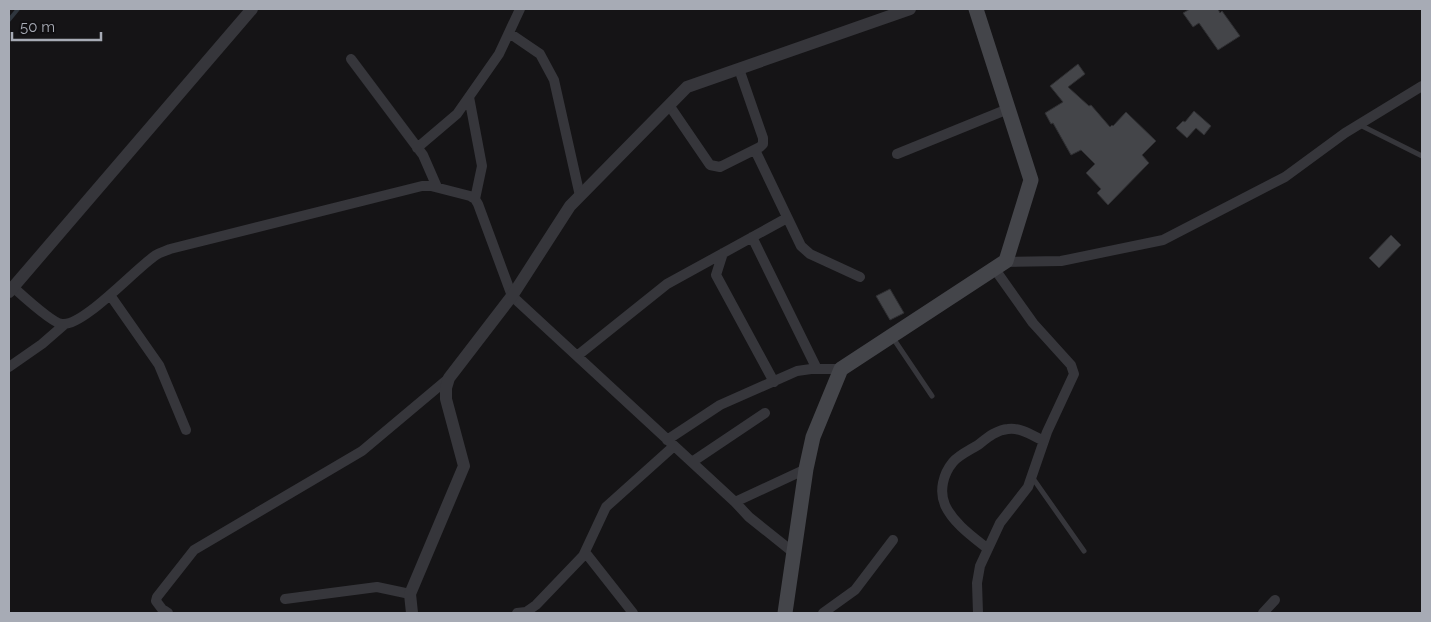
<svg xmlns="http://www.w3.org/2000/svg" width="1431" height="622" font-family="Raleway,sans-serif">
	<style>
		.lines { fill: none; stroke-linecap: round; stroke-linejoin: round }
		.stream { stroke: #2f363e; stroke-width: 4 }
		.building { fill: #444549; stroke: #2f2f32 }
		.service { stroke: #36363b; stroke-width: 5 }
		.minor { stroke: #36363b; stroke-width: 10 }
		.tertiary { stroke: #36363b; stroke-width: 12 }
		.secondary { stroke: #44454a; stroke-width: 15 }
	</style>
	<rect width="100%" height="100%" fill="#151416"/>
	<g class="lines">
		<path class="stream" d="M9,20l9,-11"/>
	</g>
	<path class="building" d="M1190,9h28l2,4 2,-2 18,25 -22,14 -19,-27 -6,4 -10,-14z
		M1078,64l7,10 -17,13 21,19 2,-1 19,22 2,-2 1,1 13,-14 30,29 -14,14 7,8 -41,42 -11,-12 4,-4 -15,-16 9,-9 -14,-14 -10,5 -18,-32 -2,1 -6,-11 18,-11 -13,-16z
		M1194,111l17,15 -7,9 -8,-7 -9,10 -11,-10 7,-7 2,1z
		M1391,235l10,10 -22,23 -10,-10z
		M890,289l14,24 -14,7 -14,-24z"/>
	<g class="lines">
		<path class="service" d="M1360,125l62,31
			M893,338l39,58
			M1032,477l52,74"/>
		<path class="minor" d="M509,33l31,21 14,26 26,116
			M351,59l72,96 14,32
			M469,97l13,69 -7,33
			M669,105l41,60 10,2 40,-20 3,-3v-6l-24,-69
			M417,148l40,-34 42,-60 21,-45
			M755,150l46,96 9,8 50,23
			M897,154l111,-45
			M752,237l65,132
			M723,253l-7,22 58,107
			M1003,262l58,-1 102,-21 122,-63 60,-44 77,-47
			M13,287c9,8 39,36 49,37 21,3 74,-56 94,-69 5,-3 10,-4 14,-6l252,-63h9l39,10 5,3 3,5 34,92 223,206 14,15 45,36
			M110,295l49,70 27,65
			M577,356l90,-72 120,-66
			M9,367l33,-23 23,-20
			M667,440l53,-35 77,-34 14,-2h30
			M692,462l73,-49
			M735,502l71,-33
			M988,549c-15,-12 -35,-26 -43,-44 -6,-14 -2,-31 8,-43 6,-7 17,-12 25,-17 9,-7 18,-15 30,-16 12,-2 25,7 36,12
			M585,552l48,61
			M285,599l92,-12 33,7
			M168,613l-6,-4 -6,-8 1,-4 37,-47 168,-99 87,-73
			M517,613l9,-1 10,-7 47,-49 23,-49 68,-61
			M823,613l32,-23 38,-50
			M978,613l-1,-30 3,-17 20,-43 28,-36 19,-55 27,-58 -3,-9 -38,-42 -39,-55
			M1263,613l12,-13"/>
		<path class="tertiary" d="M9,292l243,-283
			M412,613l-2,-19 54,-128 -18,-67v-11l3,-10 63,-82 58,-90 117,-119 223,-78"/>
		<path class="secondary" d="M785,613l21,-144 7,-32 28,-68 165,-108 25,-81 -55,-171"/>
	</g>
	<rect width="1431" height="622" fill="none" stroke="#a7abb5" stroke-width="20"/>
	<path d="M12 32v8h89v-8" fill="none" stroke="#a7abb5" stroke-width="2.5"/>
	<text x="20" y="32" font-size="15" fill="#a7abb5" stroke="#100f11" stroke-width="4" paint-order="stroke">50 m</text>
</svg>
